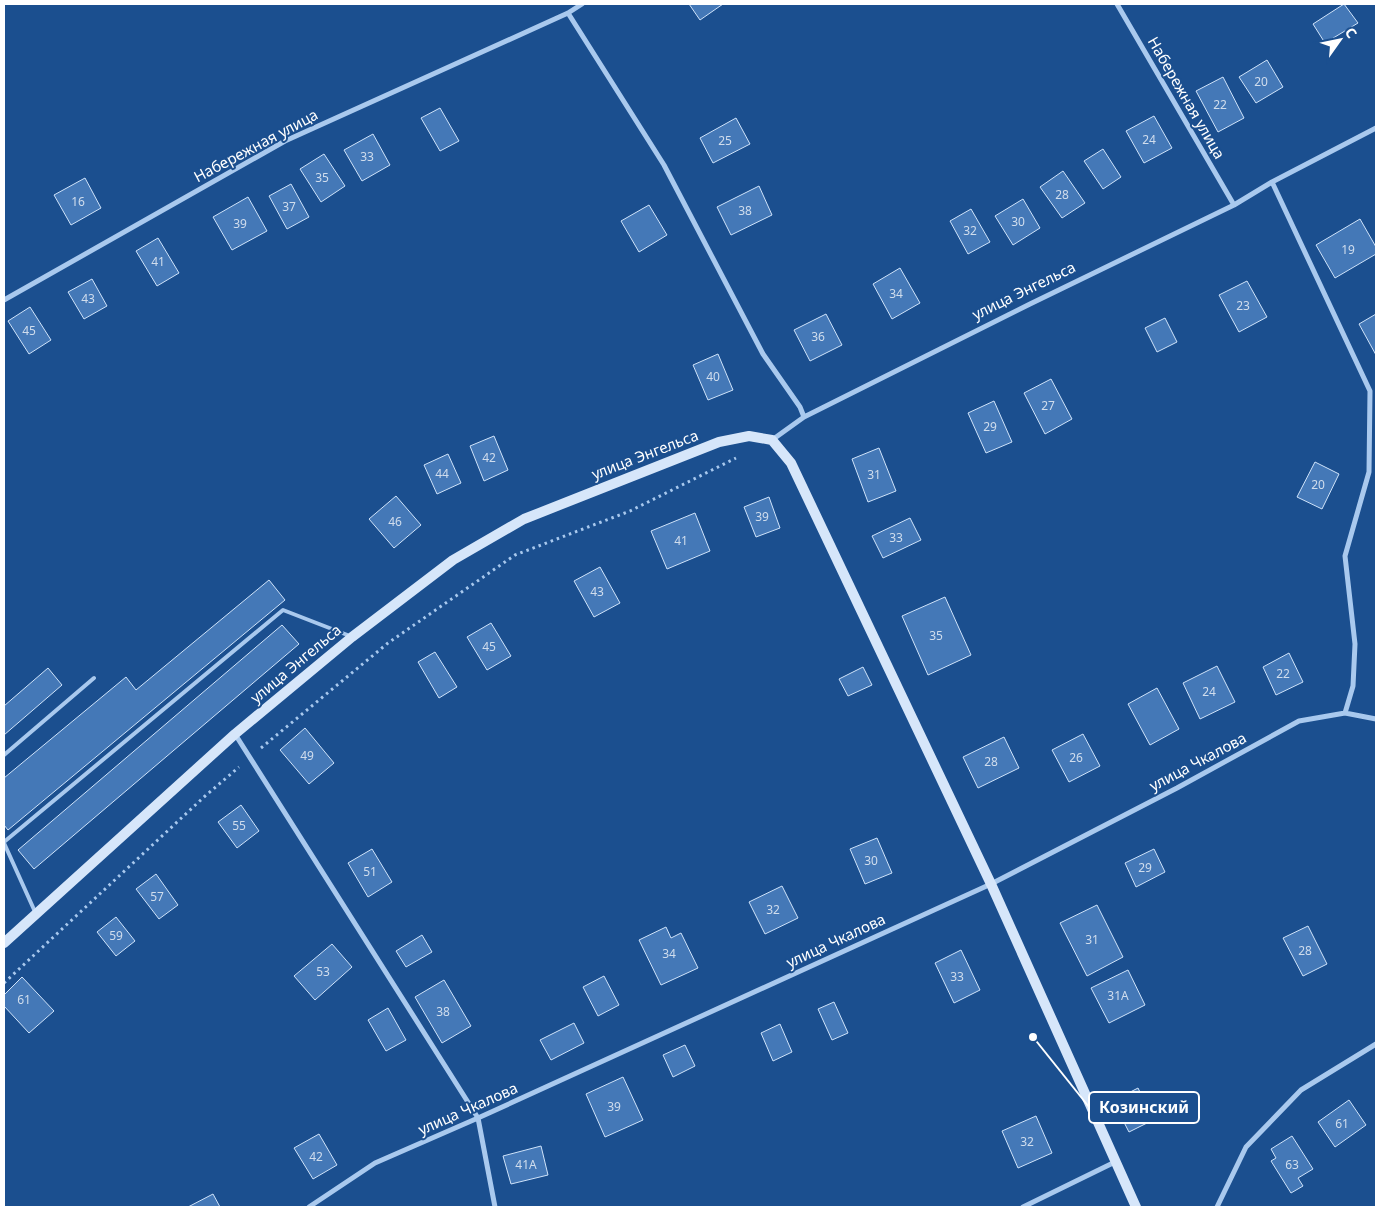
<svg xmlns="http://www.w3.org/2000/svg" width="1380" height="1211" font-family="'Noto Sans',sans-serif">
	<style>
		.building { fill: #4478b7; stroke: #cfe3fa }
		.lines { fill: none; stroke-linecap: round; stroke-linejoin: round }
		.path { stroke: #a9c9ee; stroke-width: 3; stroke-dasharray: 2.5 4; stroke-linecap: butt }
		.service { stroke: #a9c9ee; stroke-width: 4 }
		.minor { stroke: #a9c9ee; stroke-width: 5 }
		.secondary { stroke: #d6e6fa; stroke-width: 10 }
		.labels { text-anchor: middle; stroke-width: 4; stroke-linejoin: round; paint-order: stroke }
		.number-label { font-size: 12px; fill: #d0dded }
		.street-label { font-size: 15px; fill: #fff; stroke: #1b4f8f }
		.leader { fill: none; stroke: #fff; stroke-width: 2 }
		.callout-dot { fill: #fff; stroke: #1b4f8f; stroke-width: 2 }
		.callout { fill: #1b4f8f; stroke: #fff; stroke-width: 2 }
		.callout-label { font-size: 16px; text-anchor: middle; font-weight: bold; fill: #fff }
	</style>
	<rect width="100%" height="100%" fill="#1b4f8f"/>
	<path class="building" d="M689,4h34l-23,16z
		M1344,4l14,19 -33,20 -12,-19z
		M1267,60l16,27 -27,16 -17,-26z
		M1223,77l21,41 -26,14 -22,-41z
		M440,108l19,33 -19,10 -19,-33z
		M1154,116l18,32 -28,15 -18,-32z
		M736,118l14,26 -37,19 -13,-25z
		M373,134l17,31 -28,16 -18,-31z
		M1103,149l18,28 -18,12 -19,-28z
		M324,154l21,32 -24,16 -21,-33z
		M1063,171l22,32 -23,15 -22,-31z
		M85,178l16,30 -30,17 -17,-30z
		M291,184l18,33 -22,12 -18,-33z
		M759,186l13,29 -41,20 -14,-28z
		M248,197l19,34 -35,19 -19,-33z
		M1023,199l17,29 -27,17 -18,-29z
		M649,205l18,30 -28,17 -18,-31z
		M971,209l19,33 -22,12 -18,-33z
		M1360,219l16,28v7l-41,24 -19,-33z
		M158,238l21,35 -22,13 -21,-35z
		M900,268l20,35 -28,16 -19,-35z
		M92,279l15,27 -23,13 -16,-27z
		M1247,281l20,36 -28,15 -20,-37z
		M30,307l21,33 -22,14 -21,-33z
		M826,314l16,31 -32,16 -16,-31z
		M1376,314v41l-17,-31z
		M1165,318l12,24 -20,10 -12,-24z
		M718,354l15,36 -25,10 -15,-35z
		M1051,379l21,40 -27,15 -21,-41z
		M994,401l18,41 -26,11 -18,-40z
		M494,436l14,34 -24,11 -14,-35z
		M879,448l17,43 -28,11 -16,-43z
		M448,454l13,29 -24,11 -13,-29z
		M1315,462l24,12 -17,35 -25,-12z
		M396,496l25,29 -27,23 -25,-29z
		M769,497l11,31 -24,9 -12,-30z
		M695,513l15,38 -43,18 -16,-38z
		M910,518l11,22 -38,18 -11,-22z
		M600,567l20,36 -26,14 -20,-36z
		M269,580l16,20 -277,230 -4,-5v-47l122,-101 10,13z
		M945,597l26,58 -43,20 -26,-59z
		M491,623l20,33 -24,14 -20,-33z
		M282,625l17,19 -265,225 -16,-19z
		M435,652l22,35 -18,11 -21,-36z
		M1289,653l14,29 -27,13 -13,-28z
		M1217,666l18,36 -35,17 -17,-36z
		M863,667l9,18 -24,11 -9,-17z
		M48,668l14,17 -58,50v-29z
		M1157,688l22,41 -29,16 -22,-41z
		M305,728l29,35 -25,21 -29,-34z
		M1083,734l17,32 -31,16 -17,-32z
		M1004,737l15,31 -41,20 -15,-31z
		M241,805l18,26 -22,17 -19,-26z
		M877,838l15,35 -27,11 -15,-35z
		M372,849l20,33 -24,15 -20,-34z
		M1154,849l11,23 -29,15 -11,-24z
		M156,874l22,31 -19,14 -23,-30z
		M782,886l16,32 -33,16 -16,-32z
		M1097,905l26,52 -36,19 -27,-53z
		M116,917l19,24 -19,15 -19,-24z
		M1308,926l19,38 -24,12 -20,-38z
		M666,927l5,11 10,-5 17,35 -37,17 -22,-45z
		M422,935l10,17 -26,15 -10,-16z
		M332,944l20,23 -37,33 -21,-24z
		M961,950l19,40 -26,13 -19,-40z
		M1128,970l17,35 -36,18 -18,-35z
		M604,976l15,29 -21,11 -15,-29z
		M22,977l32,34 -25,22 -25,-27v-11z
		M444,980l27,46 -29,17 -27,-46z
		M834,1002l14,31 -16,7 -14,-31z
		M388,1008l18,32 -20,11 -18,-31z
		M574,1023l10,20 -33,17 -11,-20z
		M780,1024l12,28 -19,9 -12,-28z
		M685,1045l10,21 -22,11 -10,-22z
		M623,1077l20,43 -38,17 -19,-43z
		M1138,1088l15,32 -24,12 -16,-31z
		M1349,1100l17,25 -31,22 -17,-25z
		M1036,1116l16,37 -34,15 -16,-37z
		M319,1134l18,31 -24,14 -19,-31z
		M1292,1136l21,33 -15,9 5,8 -12,7 -20,-32 5,-3 -5,-9z
		M541,1146l7,29 -37,9 -8,-28z
		M213,1194l7,13h-32z"/>
	<g class="lines">
		<path class="path" d="M261,748l127,-105 127,-88 115,-44 106,-53
			M4,983l200,-186 35,-30"/>
		<path class="service" d="M4,755l90,-77
			M4,842l279,-232 67,26
			M4,843l32,71"/>
		<path class="minor" d="M1117,4l117,201
			M568,13l96,152 99,189 37,53 4,10
			M1272,182l98,209 -1,81 -24,84 10,88 -2,42 -8,27
			M4,300l281,-159 283,-128 14,-9
			M772,440l32,-23 226,-113 204,-99 38,-23 104,-54
			M235,734l243,384 17,89
			M309,1207l66,-44 103,-45 513,-234 186,-96 122,-67 46,-8 31,6
			M1023,1207l92,-45
			M1217,1207l29,-60 55,-57 75,-46"/>
		<path class="secondary" d="M4,943l231,-209 117,-97 101,-77 71,-41 195,-77 30,-6 23,4 19,23 200,421 145,323"/>
	</g>
	<g class="labels">
		<g class="number-label">
			<text x="1261" y="86">20</text>
			<text x="1220" y="109">22</text>
			<text x="1149" y="144">24</text>
			<text x="725" y="145">25</text>
			<text x="367" y="161">33</text>
			<text x="322" y="182">35</text>
			<text x="1062" y="199">28</text>
			<text x="78" y="206">16</text>
			<text x="289" y="211">37</text>
			<text x="745" y="215">38</text>
			<text x="1018" y="226">30</text>
			<text x="240" y="228">39</text>
			<text x="970" y="235">32</text>
			<text x="1348" y="254">19</text>
			<text x="158" y="266">41</text>
			<text x="896" y="298">34</text>
			<text x="88" y="303">43</text>
			<text x="1243" y="310">23</text>
			<text x="29" y="335">45</text>
			<text x="818" y="341">36</text>
			<text x="713" y="381">40</text>
			<text x="1048" y="410">27</text>
			<text x="990" y="431">29</text>
			<text x="489" y="462">42</text>
			<text x="442" y="478">44</text>
			<text x="874" y="479">31</text>
			<text x="1318" y="489">20</text>
			<text x="762" y="521">39</text>
			<text x="395" y="526">46</text>
			<text x="896" y="542">33</text>
			<text x="681" y="545">41</text>
			<text x="597" y="596">43</text>
			<text x="936" y="640">35</text>
			<text x="489" y="651">45</text>
			<text x="1283" y="678">22</text>
			<text x="1209" y="696">24</text>
			<text x="307" y="760">49</text>
			<text x="1076" y="762">26</text>
			<text x="991" y="766">28</text>
			<text x="239" y="830">55</text>
			<text x="871" y="865">30</text>
			<text x="1145" y="872">29</text>
			<text x="370" y="876">51</text>
			<text x="157" y="901">57</text>
			<text x="773" y="914">32</text>
			<text x="116" y="940">59</text>
			<text x="1092" y="944">31</text>
			<text x="1305" y="955">28</text>
			<text x="669" y="958">34</text>
			<text x="323" y="976">53</text>
			<text x="957" y="981">33</text>
			<text x="1118" y="1000">31А</text>
			<text x="24" y="1004">61</text>
			<text x="443" y="1016">38</text>
			<text x="614" y="1111">39</text>
			<text x="1342" y="1128">61</text>
			<text x="1027" y="1146">32</text>
			<text x="316" y="1161">42</text>
			<text x="526" y="1169">41А</text>
			<text x="1292" y="1169">63</text>
		</g>
		<g class="street-label">
			<text transform="translate(1186 98) rotate(60)" y="5">Набережная улица</text>
			<text transform="translate(256 146) rotate(-28)" y="5">Набережная улица</text>
			<text transform="translate(1024 291) rotate(-26)" y="5">улица Энгельса</text>
			<text transform="translate(645 455) rotate(-21)" y="5">улица Энгельса</text>
			<text transform="translate(296 664) rotate(-40)" y="5">улица Энгельса</text>
			<text transform="translate(1198 762) rotate(-28)" y="5">улица Чкалова</text>
			<text transform="translate(836 941) rotate(-25)" y="5">улица Чкалова</text>
			<text transform="translate(468 1109) rotate(-24)" y="5">улица Чкалова</text>
		</g>
	</g>
	<path class="leader" d="M1033 1037L1089 1107"/>
	<circle class="callout-dot" cx="1033" cy="1037" r="5"/>
	<rect class="callout" x="1089" y="1092" width="110" height="31" rx="5"/>
	<g class="callout-label">
		<text x="1144" y="1113">Козинский</text>
	</g>
	<rect width="1380" height="1211" fill="none" stroke="#ffffff" stroke-width="10"/>
	<g transform="translate(1340 40) rotate(57)" stroke="#1b4f8f" stroke-width="4" paint-order="stroke">
	<path d="M0-4L9 19L0 12L-9 19Z" fill="#ffffff"/>
	<text y="-8" font-size="14" font-weight="bold" text-anchor="middle" fill="#ffffff">С</text>
	</g>
</svg>
